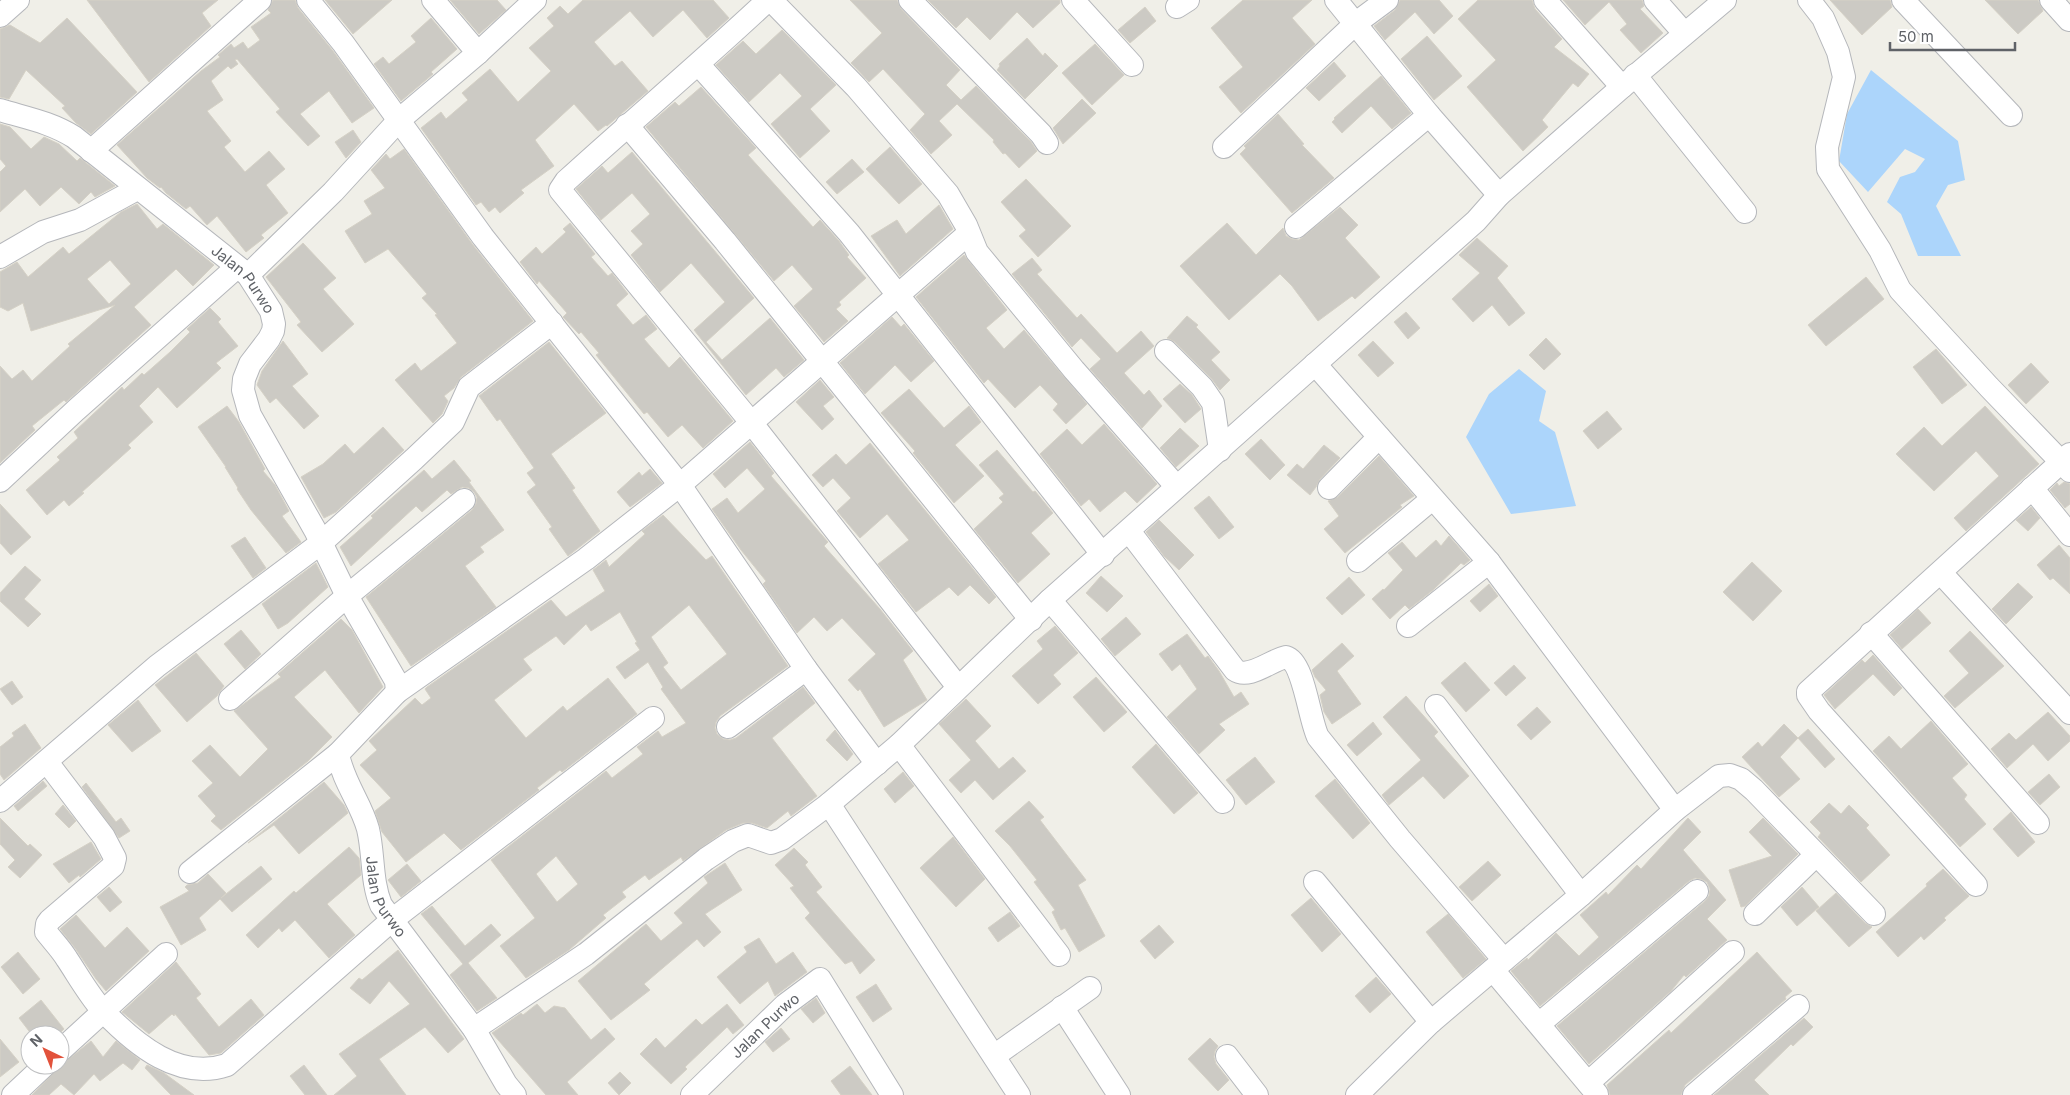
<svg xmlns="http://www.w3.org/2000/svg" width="2070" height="1095" font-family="Inter,sans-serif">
<rect width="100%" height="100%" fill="#f0efe8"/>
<path fill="#acd5fb" d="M1871,70L1958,141L1965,180L1948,185L1936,206L1961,256H1918L1901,214L1887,202L1900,177L1915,172L1925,159L1905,149L1868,192L1839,161L1847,114Z
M1519,369L1546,391L1539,421L1555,432L1576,506L1511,514L1466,437L1489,394Z"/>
<path fill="#cccac4" stroke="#d5d1c6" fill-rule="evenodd" d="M87,0H218L202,13L211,26L149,82Z
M273,0H295L298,8L333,51L374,108L352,123L329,91L300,114L320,136L308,146L276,112L280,109L237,59L235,60L238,64L231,69L228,66L211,81L223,100L207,111L231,141L224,147L245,172L269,151L285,169L266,185L288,213L261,235L264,238L246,252L217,216L207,225L190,206L186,209L166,193L161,187L160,188L147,178L117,145L201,71L220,57L218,55L231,44L234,48L243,42L248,49L260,40L251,27L271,13L268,10Z
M325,0H392L353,34Z
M450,0H497L506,10L479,34Z
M583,0H713L729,18L707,38L683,10L653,37L630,11L594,42L615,66L622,61L648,91L607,126L606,125L598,131L574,104L535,140L554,166L521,190L524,193L500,213L495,207L489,212L481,202L476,205L421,128L441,112L446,119L468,100L462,93L490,69L518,102L551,71L529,48L554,26L547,18L560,6L568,14Z
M850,0H897L901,9L960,70L946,85L961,100L976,86L1031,142L1037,151L1019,168L1005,153L1003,154L993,142L994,140L957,104L939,121L952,135L931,154L910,130L925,114L883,69L869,82L851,63L882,33Z
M928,0H1060V3L1033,28L1017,12L990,40L967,17L956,28Z
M1243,0H1312L1292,18L1315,44L1241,113L1219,87L1243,67L1211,28Z
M1400,0H1439L1453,16L1434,34L1415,12L1385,40L1374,26L1395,10Z
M1478,0H1532L1535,9L1562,39L1554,47L1589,74L1578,87L1573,83L1542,120L1548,127L1523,151L1467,87L1496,60L1458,19Z
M1563,0H1642L1644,6L1640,9L1663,33L1641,53L1620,30L1627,24L1609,2L1585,25Z
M1830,0H1890L1892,7L1862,35Z
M1985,0H2038L2043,11L2018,34Z
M1145,7L1156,21L1130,43L1118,30Z
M67,18L137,92L91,134L76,123L62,108L65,106L26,70L9,99L0,97V29L10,25L40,43Z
M431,18L457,49L431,72L433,74L401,101L374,64L383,57L389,64L416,42L411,36Z
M782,30L836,85L810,109L830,131L800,158L771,124L802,96L780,73L749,102L716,65L743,41L756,54Z
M1427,36L1462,76L1434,100L1401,59Z
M1027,38L1043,56L1045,53L1058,66L1025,99L997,70L1000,66L999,64Z
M1095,44L1124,75L1092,105L1062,73Z
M1334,62L1346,76L1319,101L1306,88Z
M1381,76L1411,113L1392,129L1371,106L1342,133L1332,122L1335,119L1334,118Z
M701,87L756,148L748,155L813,227L820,220L839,241L849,255L847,257L866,278L839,302L841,305L836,309L848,321L824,342L794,306L813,289L792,265L774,281L646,127L675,102L679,106Z
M1082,99L1096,113L1063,144L1053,128Z
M1278,114L1304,144L1302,145L1334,178L1292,213L1240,154L1246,148L1244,146Z
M0,124L10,127L31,149L44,137L59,144L77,161L80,158L115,186L95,197L91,192L79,204L61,187L40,206L25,189L0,212V172L6,166L0,159Z
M353,130L361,142L346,158L335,142Z
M890,147L922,184L899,204L866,169Z
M404,149L473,245L533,321L461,377L454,388L444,396L448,401L442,414L433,423L395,380L415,363L421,371L457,343L435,315L437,314L422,298L427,294L388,249L365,263L345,231L372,214L364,201L385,188L371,170L386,154L390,159Z
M632,152L754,298L706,342L722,360L770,318L804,360L784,377L776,368L746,395L694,330L725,302L691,263L660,292L631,255L643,244L631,231L650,214L632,193L601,220L576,189L602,166L608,173Z
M852,159L864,172L837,194L826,182Z
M1026,179L1071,226L1038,257L1019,236L1026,230L1001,202Z
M137,204L157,229L163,224L214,265L193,286L176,269L134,307L151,325L66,402L64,400L32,426L35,430L0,463V366L12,379L23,370L32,381L70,346L68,344L115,305L31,331L23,303L8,311L0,307V272L17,262L28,277L63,247L69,254L121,212ZM110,260L131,284L109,304L87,279Z
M939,205L953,229L900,276L871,236L897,220L906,234Z
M1340,207L1358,225L1345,238L1380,277L1355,299L1352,296L1318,321L1292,286L1280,274L1229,320L1180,266L1227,223L1256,255L1283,228L1286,236L1292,239L1299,240Z
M570,223L595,254L591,257L608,276L612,273L628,294L616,305L633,325L646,315L657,329L644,339L669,368L680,357L733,421L703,448L682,425L668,437L647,412L644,414L596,355L599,353L581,332L579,334L563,317L567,313L539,281L537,284L520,262L536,247L542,254L566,232L563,229Z
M1477,238L1508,266L1497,278L1525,313L1509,326L1492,305L1473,322L1452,299L1480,273L1459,255Z
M303,243L336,278L323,289L354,324L322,352L297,325L301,322L266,277Z
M964,255L1007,310L986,328L1004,349L1024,330L1087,404L1066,424L1053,410L1058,404L1040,385L1015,408L988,379L984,383L916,297Z
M1032,258L1042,270L1037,274L1077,318L1081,314L1117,353L1141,331L1154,346L1124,373L1144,395L1149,390L1162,406L1142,428L1090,369L1101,359L1081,338L1072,347L1012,274Z
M1866,277L1884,299L1826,346L1808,325Z
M210,308L221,319L218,322L238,346L216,363L221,368L177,408L158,387L139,406L153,422L128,445L131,448L82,492L84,493L69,506L64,500L47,515L26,490L60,460L57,457L78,438L74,432L122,387L124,390L142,373L144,375L170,352L190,332L187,329Z
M1406,312L1420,328L1408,339L1394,322Z
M1187,316L1198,325L1196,327L1220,352L1211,360L1230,380L1220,390L1211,378L1175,342L1167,338Z
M892,317L901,327L904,324L934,361L911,382L895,365L865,394L840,363Z
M1546,338L1561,354L1544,370L1529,355Z
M283,341L308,374L292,386L319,416L304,429L276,398L270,403L257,385L262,371Z
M1373,341L1394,363L1378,377L1358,355Z
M549,342L606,413L551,454L575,488L572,490L600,531L568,556L549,529L552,527L527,492L536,485L527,473L534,468L500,419L497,421L479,396Z
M1936,349L1967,385L1942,404L1913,367Z
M2031,363L2049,382L2026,404L2008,385Z
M820,380L834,397L823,406L834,419L822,430L796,402Z
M1180,384L1192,395L1201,409L1185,423L1163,399Z
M909,389L944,428L969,406L981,422L955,445L984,476L954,503L913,453L915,451L881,413Z
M227,406L239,422L265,469L263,471L275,485L289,511L282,516L301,542L286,553L251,510L237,489L238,488L225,467H226L198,427Z
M1985,406L2039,464L1966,531L1954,518L1999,476L1976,451L1934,491L1896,454L1924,427L1942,446Z
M1607,411L1622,429L1598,449L1583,431Z
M1104,424L1157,484L1137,503L1125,491L1100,512L1089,499L1081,506L1040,454L1067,429L1082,445Z
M383,427L404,450L336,512L324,518L301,477L323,464L345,444L354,454Z
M1180,428L1199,446L1176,467L1160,448Z
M1261,439L1285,465L1270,480L1245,454Z
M750,442L774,473L771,476L828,542L824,546L880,609L913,651L903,660L927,700L884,727L860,689L858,691L848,680L876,654L842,618L827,631L814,617L797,633L763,584L766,581L741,550L712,509L727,498L738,513L765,489L747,468L725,488L713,474Z
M870,443L996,597L989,604L970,585L958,596L949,587L916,612L878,564L909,540L887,514L860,538L837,511L851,498L833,478L823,487L812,475L836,454L846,465Z
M1324,445L1340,458L1320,479L1316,487L1310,495L1287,475L1297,464L1303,469Z
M997,450L1033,492L1035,491L1053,513L1031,533L1050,554L1018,583L974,529L1003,502L999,498L1004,494L979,465Z
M1379,456L1414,496L1400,505L1402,507L1345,553L1324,529L1339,516L1328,501L1338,497Z
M454,460L471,481L469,482L504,530L480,547L484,552L465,566L496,607L411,666L366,597L472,510L476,504L477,497L474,492L469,488L462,487L451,494L447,490L422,512L416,506L351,566L340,547L373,518L371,516L424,470L432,479Z
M650,469L662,483L630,507L617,492L639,472L642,476Z
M2064,482L2070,484V504L2065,508L2050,490L2057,483L2059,486Z
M1209,496L1234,527L1219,539L1194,508Z
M0,504L31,537L11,555L0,543Z
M2031,507L2040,518L2028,531L2016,520Z
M663,515L706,560L712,556L788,666L720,716L716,722L715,728L717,734L723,739L730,740L736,738L803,687L815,703L772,738L817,796L791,816L788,811L767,828L752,823H743L726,830L683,861L681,857L649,880L645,875L622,892L626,897L603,915L606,918L569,950L526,978L500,946L535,918L491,860L606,771L612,778L643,754L637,747L658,731L662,737L686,723L661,689L663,687L648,662L625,679L616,667L640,650L635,643L637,642L620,612L591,631L586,624L564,645L556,636L523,659L532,670L494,700L526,738L563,706L567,711L608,678L637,714L562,772L560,770L537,788L539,790L461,850L444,833L406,862L382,832L375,811L391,798L360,765L377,750L369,741L415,698L422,705L431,698L425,689L427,687L551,600L566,617L605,591L593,570L606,560L609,567L645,534L642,531ZM689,605L727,654L681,690L663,667L668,663L651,637ZM556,856L578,884L557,902L536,874Z
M1159,520L1194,555L1179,570L1164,556L1146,532Z
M1449,536L1470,560L1464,565L1461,563L1433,590L1409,609L1405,605L1390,619L1372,599L1383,589L1384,590L1403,570L1388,553L1402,542L1416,558L1436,540L1441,546Z
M245,537L266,568L253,578L231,546Z
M2059,545L2070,558V594L2053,578L2050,580L2037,565Z
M1752,562L1782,591L1753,621L1723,592Z
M316,563L328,587L288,623L278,629L262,604Z
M25,566L41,580L24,599L41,614L28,627L0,601V593Z
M1101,576L1123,596L1107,612L1086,593Z
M1349,577L1365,595L1342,615L1326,598Z
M2018,583L2033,597L2006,624L1992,609Z
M1489,584L1498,596L1480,612L1470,601Z
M1918,609L1931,623L1902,649L1890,635Z
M1126,617L1141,634L1115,656L1101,639Z
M341,619L352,630L383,687L359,713L325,670L294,697L332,737L308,761L221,830L211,821L216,816L198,796L213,783L192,761L210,745L240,777L268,749L234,711L281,677L278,674Z
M1055,626L1078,653L1053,675L1061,684L1038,704L1012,676L1043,649L1037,641Z
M241,630L261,654L245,669L224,644Z
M1970,631L2004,666L1955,708L1944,696L1969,673L1949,651Z
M1187,634L1205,658L1208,656L1219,671L1234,697L1241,692L1249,704L1219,724L1225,730L1199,754L1167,717L1197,689L1180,664L1172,671L1159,654Z
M1342,643L1354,656L1337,671L1361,704L1332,724L1324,712L1320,695L1326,690L1315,677L1312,670Z
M196,653L224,686L217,696L187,722L155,685Z
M1873,655L1902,688L1894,696L1873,674L1835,709L1824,695L1862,660L1865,663Z
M1465,662L1490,690L1466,712L1441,683Z
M1514,665L1526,678L1506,696L1494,683Z
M1096,677L1127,712L1104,732L1073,697Z
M12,681L23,697L12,705L0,689Z
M1406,696L1438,732L1434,736L1469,776L1444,799L1423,776L1389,805L1382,795L1421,760L1383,717Z
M966,699L991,726L975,741L999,769L1013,757L1026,771L993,800L975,780L961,793L949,780L971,760L939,724Z
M138,700L161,731L132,752L108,725Z
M1537,707L1551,722L1531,740L1517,725Z
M2048,712L2070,736V741L2048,761L2033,744L2007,768L1991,749L2009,733L2016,740Z
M1931,721L1968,764L1952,778L1967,795L1964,799L1986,824L1960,847L1873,751L1889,736L1901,749Z
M1373,722L1382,734L1357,756L1347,745Z
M25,724L41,748L4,780L0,774V747L14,736L12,733Z
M1784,724L1798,738L1780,757L1800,779L1779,797L1742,757L1758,742L1762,747Z
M1808,729L1835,759L1825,768L1798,738Z
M835,730L853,754L847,761L826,740Z
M1156,744L1198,793L1174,814L1132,767Z
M1255,757L1275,782L1246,805L1226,780Z
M903,772L914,786L895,803L884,789Z
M2049,774L2060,787L2040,805L2028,792Z
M1335,779L1370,823L1353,839L1315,796Z
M43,781L47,786L18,811L14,806Z
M324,782L344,805L348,813L299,854L274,825L248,843Z
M86,783L116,822L121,818L130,831L119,838L82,787Z
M1029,801L1044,817L1040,820L1086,880L1078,885L1105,936L1079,952L1065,928L1061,930L1052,912L1055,910L1034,882L1037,880L1010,846L995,831Z
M1829,803L1841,814L1849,805L1869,825L1866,828L1890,855L1861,882L1818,837L1821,833L1810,822Z
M63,805L76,821L69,828L55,814Z
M2011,812L2035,842L2018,857L1993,829Z
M0,818L28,846L30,844L42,855L20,878L8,867L15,860L0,844Z
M1688,818L1701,832L1683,850L1726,900L1707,919L1727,940L1686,977L1684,975L1671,991L1589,1064L1557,1026L1705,901L1709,896L1710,889L1707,882L1701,879L1695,878L1689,881L1540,1006L1511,971L1527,958L1528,960L1556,933L1579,956L1599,937L1580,915L1606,892L1608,895L1637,865L1641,869Z
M1763,818L1798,854L1745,906L1741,907L1729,870L1772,856L1749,832Z
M953,837L985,879L956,907L920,868Z
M91,842L101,859L80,877L79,875L69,883L53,864Z
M349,847L359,858L361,875L327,904L355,935L329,958L295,920L282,932L279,928L258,948L246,935L294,891L296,893Z
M794,848L808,862L805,865L822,887L816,892L875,960L860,974L852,961L845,964L805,918L810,913L790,888L794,886L775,865Z
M1488,861L1501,875L1472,901L1459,887Z
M725,863L742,890L705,914L721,932L704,947L697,939L644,984L650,990L611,1020L578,981L646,924L661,941L683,923L674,913L708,883L704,877Z
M407,864L421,881L401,897L388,880Z
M261,866L272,879L232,912L220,899L199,918L206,930L181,945L160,907L189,891L185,887L187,885L198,883L208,874L226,893L221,898Z
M1943,869L1969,896L1944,918L1946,920L1924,940L1921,936L1898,957L1876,932L1927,886L1926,884Z
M109,887L122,902L110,912L97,897Z
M1802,887L1819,907L1797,926L1781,907Z
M1836,893L1865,923L1872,927L1849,947L1816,911Z
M1311,898L1341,934L1322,952L1291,915Z
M432,906L465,946L491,924L501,935L468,963L497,998L477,1011L450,975L463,964L421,914Z
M1010,912L1020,926L998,942L988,928Z
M1448,914L1486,959L1463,978L1426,932Z
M76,915L105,948L127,927L149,951L106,991L96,979L75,948L60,929Z
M1159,925L1174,942L1155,959L1140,941Z
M759,938L776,964L793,952L807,972L775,996L768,981L740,1004L717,977L747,952L744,947Z
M398,950L464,1039L448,1053L425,1027L379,1059L406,1095H334L357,1076L339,1054L410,1004L389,981L370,1004L350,988L359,978L362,980Z
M18,952L40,979L23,994L1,967Z
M1757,952L1792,991L1785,997L1786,999L1685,1085L1681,1095H1610L1607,1085L1669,1030L1671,1033Z
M176,962L201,994L196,998L219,1027L251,999L264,1015L221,1053L209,1055L175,1014L174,1016L172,1014L149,1034L122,1012Z
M1376,977L1391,994L1370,1013L1355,996Z
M876,984L892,1009L873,1022L856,997Z
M816,998L825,1013L813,1023L801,1009Z
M41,1000L64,1029L58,1035H32L19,1018Z
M537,1004L545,1013L554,1006L565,1008L591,1040L605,1028L615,1039L567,1082L578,1095H546L492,1033L521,1013L523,1015Z
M727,1004L744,1025L733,1034L727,1027L685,1067L687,1069L671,1084L640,1054L656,1038L665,1048L696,1019L702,1025Z
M1804,1018L1813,1027L1793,1046L1791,1044L1754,1080L1769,1095H1714Z
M781,1028L790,1039L773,1052L765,1042Z
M1210,1038L1218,1046L1215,1051L1214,1057L1216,1064L1229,1080L1218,1091L1188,1059Z
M0,1039L19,1062L0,1077Z
M91,1041L103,1057L116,1041L140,1060L132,1070L123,1063L100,1081L94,1074L74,1095L61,1084L49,1095H32L64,1063Z
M147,1065L164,1073L194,1095H171L145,1068Z
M304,1065L327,1095H305L290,1076Z
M850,1066L872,1095H841L831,1081Z
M620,1072L631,1083L619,1095L608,1083Z"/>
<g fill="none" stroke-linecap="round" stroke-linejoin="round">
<defs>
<g id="minor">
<path d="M308,0L343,43L483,237L680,485L806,669L877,764"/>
<path d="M433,0L478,53"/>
<path d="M768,0C702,62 633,120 566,181L560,190L750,421L958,687"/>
<path d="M771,0L856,87L948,194L966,225L977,252L1074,370L1176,486"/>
<path d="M910,0L1041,134L1047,143"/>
<path d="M1073,0L1132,65"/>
<path d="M1336,0L1429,115L1499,195"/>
<path d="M1545,0L1622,87"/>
<path d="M1655,0L1684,33"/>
<path d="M1809,0L1823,18L1838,52L1844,77L1827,147L1828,169L1880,250L1900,290L1989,387L2070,471"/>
<path d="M1903,0L2011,115"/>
<path d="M2051,0L2069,20"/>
<path d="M1177,7L1188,0"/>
<path d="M0,16L18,0"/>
<path d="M699,65L849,233L1103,555"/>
<path d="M1635,75L1745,212"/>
<path id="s1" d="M0,110C26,118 50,122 74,137L248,275L271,311L274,324L273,331L269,339L250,364L244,379L243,390L250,415L315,530L347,596L396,681L397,692"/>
<path d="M627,125L725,241L1031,620"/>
<path d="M1224,147L1356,23L1387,0"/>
<path d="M91,151L260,0"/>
<path d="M1296,227L1429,115"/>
<path d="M0,257L43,232L80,220L137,189"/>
<path d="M248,275L333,192L399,120L478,53L535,0"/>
<path d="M1166,351L1202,387L1213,403L1220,450"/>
<path d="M1315,364L1489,562L1675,810"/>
<path d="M0,481L76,410L237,267"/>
<path d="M1329,488L1379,437"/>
<path d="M2032,488L2070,535"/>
<path d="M1129,531L1235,670C1249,680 1271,660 1286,657C1304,662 1309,719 1318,737L1400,839L1504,960"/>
<path d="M1358,561L1432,499"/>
<path d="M1941,573L2070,713"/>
<path d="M1050,600L1223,802"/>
<path d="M1408,626L1489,562"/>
<path d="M1871,633L2038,823"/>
<path d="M230,699L347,596L464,500"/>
<path d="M1436,706L1581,895"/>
<path d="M728,727L806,669"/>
<path d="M899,745L1059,955"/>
<path id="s2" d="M338,754C343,782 361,803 368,829C374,854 371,881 381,905L474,1029L506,1084L515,1095"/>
<path d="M47,762L104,837L115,858L113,866L50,920L47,924L46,932C53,941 61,949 67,959C79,977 90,997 104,1012C136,1045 179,1081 227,1065L392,920L653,718"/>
<path d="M0,801L157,666L321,543L414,459L453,422L469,387L552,323"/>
<path d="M829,804L1019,1095"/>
<path d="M190,872L338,754L397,692L586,559L680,485L968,234"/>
<path d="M1315,882L1431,1022"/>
<path d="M1976,885L1819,711L1808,695V692L2070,454"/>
<path d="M1755,914L1816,855"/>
<path d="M1493,970L1597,1094"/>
<path d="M1062,1007L1119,1095"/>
<path d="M1539,1024L1697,891"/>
<path d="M474,1029L586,954L706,859L733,841L748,835L771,843L782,839L829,804L899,745L1050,600L1476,221L1499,195L1622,87L1725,0"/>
<path d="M60,1051L166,954"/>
<path d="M994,1056L1090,988"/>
<path d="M1227,1056L1257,1095"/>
<path d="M1588,1083L1733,952"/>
<path d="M13,1095L45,1065"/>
<path id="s3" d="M692,1095L785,1005L820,979L892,1095"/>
<path d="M1357,1095L1431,1022L1581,895L1675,810L1719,776L1730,775L1741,779L1754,790L1874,914"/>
<path d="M1694,1095L1798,1006"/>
</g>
</defs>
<use href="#minor" stroke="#b5b7bb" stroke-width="24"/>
<use href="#minor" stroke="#fff" stroke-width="22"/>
</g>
<g text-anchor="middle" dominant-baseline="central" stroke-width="4" stroke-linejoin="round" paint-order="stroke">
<g font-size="15" fill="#5f6267" stroke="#fff">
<text stroke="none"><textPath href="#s1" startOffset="301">Jalan Purwo</textPath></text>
<text stroke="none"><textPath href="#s2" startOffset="152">Jalan Purwo</textPath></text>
<text stroke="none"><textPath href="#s3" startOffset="101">Jalan Purwo</textPath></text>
</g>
</g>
<g transform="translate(45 1050) rotate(317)"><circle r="24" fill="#ffffff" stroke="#bfc0c2"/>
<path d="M0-4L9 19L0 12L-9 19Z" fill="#e2523b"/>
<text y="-8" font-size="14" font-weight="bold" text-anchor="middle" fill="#5f6267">N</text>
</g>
<path d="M1890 42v8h125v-8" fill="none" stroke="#5f6267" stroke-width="2.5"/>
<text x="1898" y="42" font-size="15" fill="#5f6267" stroke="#ffffff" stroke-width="4" paint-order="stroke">50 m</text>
</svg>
